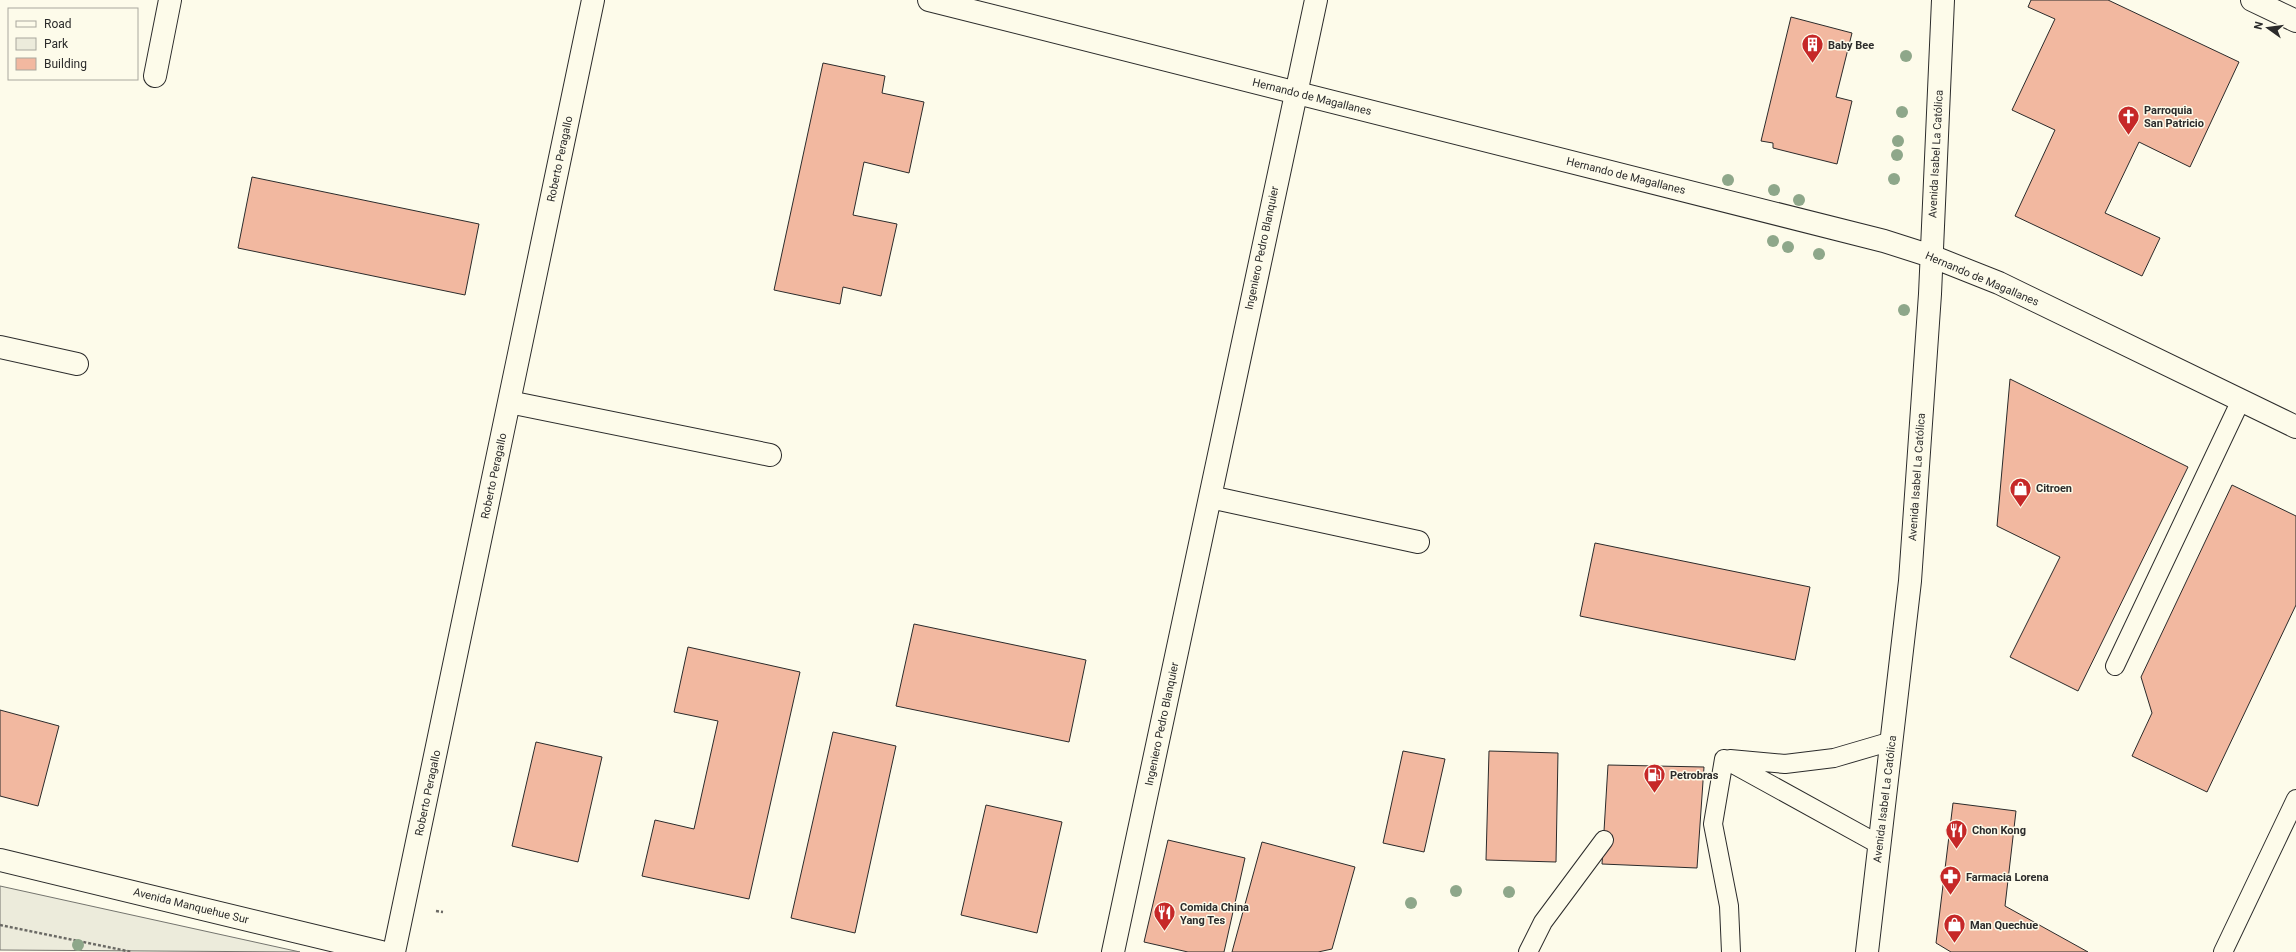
<svg xmlns="http://www.w3.org/2000/svg" width="2296" height="952" font-family="Roboto,sans-serif">
<rect width="100%" height="100%" fill="#fdfbea"/>
<path fill="#ecebdb" stroke="#74746e" d="M0,886L300,952L0,950Z"/>
<path fill="#f2b8a0" stroke="#2b2b2b" d="M2031,0H2108L2239,62L2190,167L2139,142L2105,213L2160,238L2142,276L2015,216L2055,130L2012,110L2055,19L2028,7Z
M1791,17L1852,33L1836,97L1852,101L1837,164L1773,148V143L1761,141Z
M823,63L885,76L882,93L924,102L909,173L864,162L853,215L897,224L881,296L843,287L840,304L774,290Z
M252,177L479,224L465,295L238,248Z
M2010,379L2188,467L2078,691L2010,657L2060,557L1997,526Z
M2232,485L2296,516V605L2207,792L2132,756L2152,713L2141,677Z
M1595,543L1810,587L1795,660L1580,616Z
M914,624L1086,660L1069,742L896,706Z
M688,647L800,672L749,899L642,876L655,820L694,829L718,721L674,712Z
M0,710L59,726L38,806L0,796Z
M833,732L896,746L855,933L791,918Z
M536,742L602,757L578,862L512,846Z
M1403,751L1445,759L1424,852L1383,843Z
M1489,751L1558,753L1556,862L1486,860Z
M1608,765L1704,767L1697,868L1602,864Z
M1953,803L2016,811L2005,906L2088,952H1951L1936,943Z
M986,805L1062,822L1037,933L961,915Z
M1168,840L1245,858L1224,952H1188L1144,942Z
M1262,842L1355,867L1332,949L1318,952H1232Z"/>
<g fill="none" stroke-linecap="round" stroke-linejoin="round">
<defs>
<path id="service" d="M2115,666L2241,400
M1724,759L1713,824L1729,906L1731,952
M1724,759L1880,845
M1730,759L1785,764L1834,758L1892,741
M1528,952L1543,922L1604,840
M2223,952L2296,799"/>
<path id="minor" d="M2252,0L2296,21
M155,76L170,0
M0,347L77,364
M509,402L770,455
M1210,497L1418,542
M394,952L593,0
M1113,952L1316,0"/>
<path id="secondary" d="M929,0L1884,241L1931,256L1999,283L2296,427
M1867,952L1910,581L1930,294L1943,0"/>
<path id="primary" d="M0,860L381,952"/>
</defs>
<use href="#service" stroke="#2b2b2b" stroke-width="20"/>
<use href="#minor" stroke="#2b2b2b" stroke-width="24"/>
<use href="#secondary" stroke="#2b2b2b" stroke-width="24"/>
<use href="#primary" stroke="#2b2b2b" stroke-width="24"/>
<path stroke="#6a6964" stroke-width="2.5" stroke-dasharray="3 2" stroke-linecap="butt" d="M436,911L443,912
M0,925L132,952"/>
<use href="#service" stroke="#fdfbea" stroke-width="18"/>
<use href="#minor" stroke="#fdfbea" stroke-width="22"/>
<use href="#secondary" stroke="#fdfbea" stroke-width="22"/>
<use href="#primary" stroke="#fdfbea" stroke-width="22"/>
</g>
<g fill="#8ea78a">
<circle cx="1906" cy="56" r="6"/>
<circle cx="1902" cy="112" r="6"/>
<circle cx="1898" cy="141" r="6"/>
<circle cx="1897" cy="155" r="6"/>
<circle cx="1894" cy="179" r="6"/>
<circle cx="1728" cy="180" r="6"/>
<circle cx="1774" cy="190" r="6"/>
<circle cx="1799" cy="200" r="6"/>
<circle cx="1773" cy="241" r="6"/>
<circle cx="1788" cy="247" r="6"/>
<circle cx="1819" cy="254" r="6"/>
<circle cx="1904" cy="310" r="6"/>
<circle cx="1456" cy="891" r="6"/>
<circle cx="1509" cy="892" r="6"/>
<circle cx="1411" cy="903" r="6"/>
<circle cx="78" cy="945" r="6"/>
</g>
<defs>
<symbol id="building-pin" viewBox="-11 -11 22 30"><path d="M0 17L-7.5 6A9.5 9.5 0 1 1 7.5 6Z" fill="#c62828" stroke="#fdfbea"/><path d="M-4-6H4V6H1V3H-1V6H-4ZM-2.5-4.3h1.7v1.8h-1.7ZM.8-4.3h1.7v1.8H.8ZM-2.5-1h1.7V.8h-1.7ZM.8-1h1.7V.8H.8Z" fill="#fff"/></symbol>
<symbol id="church-pin" viewBox="-11 -11 22 30"><path d="M0 17L-7.5 6A9.5 9.5 0 1 1 7.5 6Z" fill="#c62828" stroke="#fdfbea"/><path d="M-1.2-6h2.4v3.5h3.3v2.4h-3.3V6h-2.4V-.1h-3.3v-2.4h3.3Z" fill="#fff"/></symbol>
<symbol id="shop-pin" viewBox="-11 -11 22 30"><path d="M0 17L-7.5 6A9.5 9.5 0 1 1 7.5 6Z" fill="#c62828" stroke="#fdfbea"/><path d="M-5-2.5h2.3a2.7 3.5 0 0 1 5.4 0H5L5.5 6h-11ZM-1.5-2.5h3a1.5 2.3 0 0 0-3 0Z" fill="#fff"/></symbol>
<symbol id="fuel-pin" viewBox="-11 -11 22 30"><path d="M0 17L-7.5 6A9.5 9.5 0 1 1 7.5 6Z" fill="#c62828" stroke="#fdfbea"/><path d="M-5.5-6h7V0h2V4h1.3V-2.5L3-4.5l.8-.8L6-3V5H2.5V1h-1V6h-7ZM-4.2-4.7v3.2H.2V-4.7Z" fill="#fff"/></symbol>
<symbol id="restaurant-pin" viewBox="-11 -11 22 30"><path d="M0 17L-7.5 6A9.5 9.5 0 1 1 7.5 6Z" fill="#c62828" stroke="#fdfbea"/><path d="M-5-6h1v4h1v-4h1v4h1v-4h1v5L-1.5 .5V6h-2V.5L-5-1ZM5-6V6H3V1.5H1.5Q1.5-4 5-6Z" fill="#fff"/></symbol>
<symbol id="pharmacy-pin" viewBox="-11 -11 22 30"><path d="M0 17L-7.5 6A9.5 9.5 0 1 1 7.5 6Z" fill="#c62828" stroke="#fdfbea"/><path d="M-2-6h4v4h4v4h-4v4h-4v-4h-4v-4h4Z" fill="#fff"/></symbol>
</defs>
<g fill-rule="evenodd">
<use href="#building-pin" x="1800" y="32" width="25" height="34"/>
<use href="#church-pin" x="2116" y="104" width="25" height="34"/>
<use href="#shop-pin" x="2008" y="476" width="25" height="34"/>
<use href="#fuel-pin" x="1642" y="762" width="25" height="34"/>
<use href="#restaurant-pin" x="1944" y="818" width="25" height="34"/>
<use href="#pharmacy-pin" x="1938" y="864" width="25" height="34"/>
<use href="#restaurant-pin" x="1152" y="900" width="25" height="34"/>
<use href="#shop-pin" x="1942" y="912" width="25" height="34"/>
</g>
<g text-anchor="middle" dominant-baseline="central" stroke-width="3" stroke-linejoin="round" paint-order="stroke">
<g font-size="11" font-weight="bold" fill="#2b2b2b" stroke="#fdfbea" text-anchor="start">
<text x="1828" y="45">Baby Bee</text>
<text x="2144" y="110">Parroquia<tspan x="2144" dy="13">San Patricio</tspan></text>
<text x="2036" y="488">Citroen</text>
<text x="1670" y="775">Petrobras</text>
<text x="1972" y="830">Chon Kong</text>
<text x="1966" y="877">Farmacia Lorena</text>
<text x="1180" y="907">Comida China<tspan x="1180" dy="13">Yang Tes</tspan></text>
<text x="1970" y="925">Man Quechue</text>
</g>
<g font-size="11" fill="#2b2b2b" stroke="#fdfbea">
<text transform="translate(1312 97) rotate(14)">Hernando de Magallanes</text>
<text transform="translate(1936 154) rotate(-87)">Avenida Isabel La Católica</text>
<text transform="translate(560 159) rotate(-78)">Roberto Peragallo</text>
<text transform="translate(1626 176) rotate(14)">Hernando de Magallanes</text>
<text transform="translate(1262 248) rotate(-78)">Ingeniero Pedro Blanquier</text>
<text transform="translate(1982 279) rotate(23)">Hernando de Magallanes</text>
<text transform="translate(494 476) rotate(-78)">Roberto Peragallo</text>
<text transform="translate(1917 477) rotate(-86)">Avenida Isabel La Católica</text>
<text transform="translate(1162 724) rotate(-78)">Ingeniero Pedro Blanquier</text>
<text transform="translate(428 793) rotate(-78)">Roberto Peragallo</text>
<text transform="translate(1885 799) rotate(-83)">Avenida Isabel La Católica</text>
<text transform="translate(191 906) rotate(14)">Avenida Manquehue Sur</text>
</g>
</g>
<rect x="8" y="8" width="130" height="72" fill="#fdfbea" stroke="#a9a89e"/>
<rect x="16" y="21" width="20" height="6" fill="#fdfbea" stroke="#a9a89e"/>
<text x="44" y="28" font-size="12" fill="#2b2b2b">Road</text>
<rect x="16" y="38" width="20" height="12" fill="#ecebdb" stroke="#a9a89e"/>
<text x="44" y="48" font-size="12" fill="#2b2b2b">Park</text>
<rect x="16" y="58" width="20" height="12" fill="#f2b8a0" stroke="#a9a89e"/>
<text x="44" y="68" font-size="12" fill="#2b2b2b">Building</text>
<g transform="translate(2268 28) rotate(284)" stroke="#fdfbea" stroke-width="3" paint-order="stroke">
<path d="M0-3L7 15L0 10L-7 15Z" fill="#2b2b2b"/>
<text y="-6" font-size="11" font-weight="bold" text-anchor="middle" fill="#2b2b2b">N</text>
</g>
</svg>
